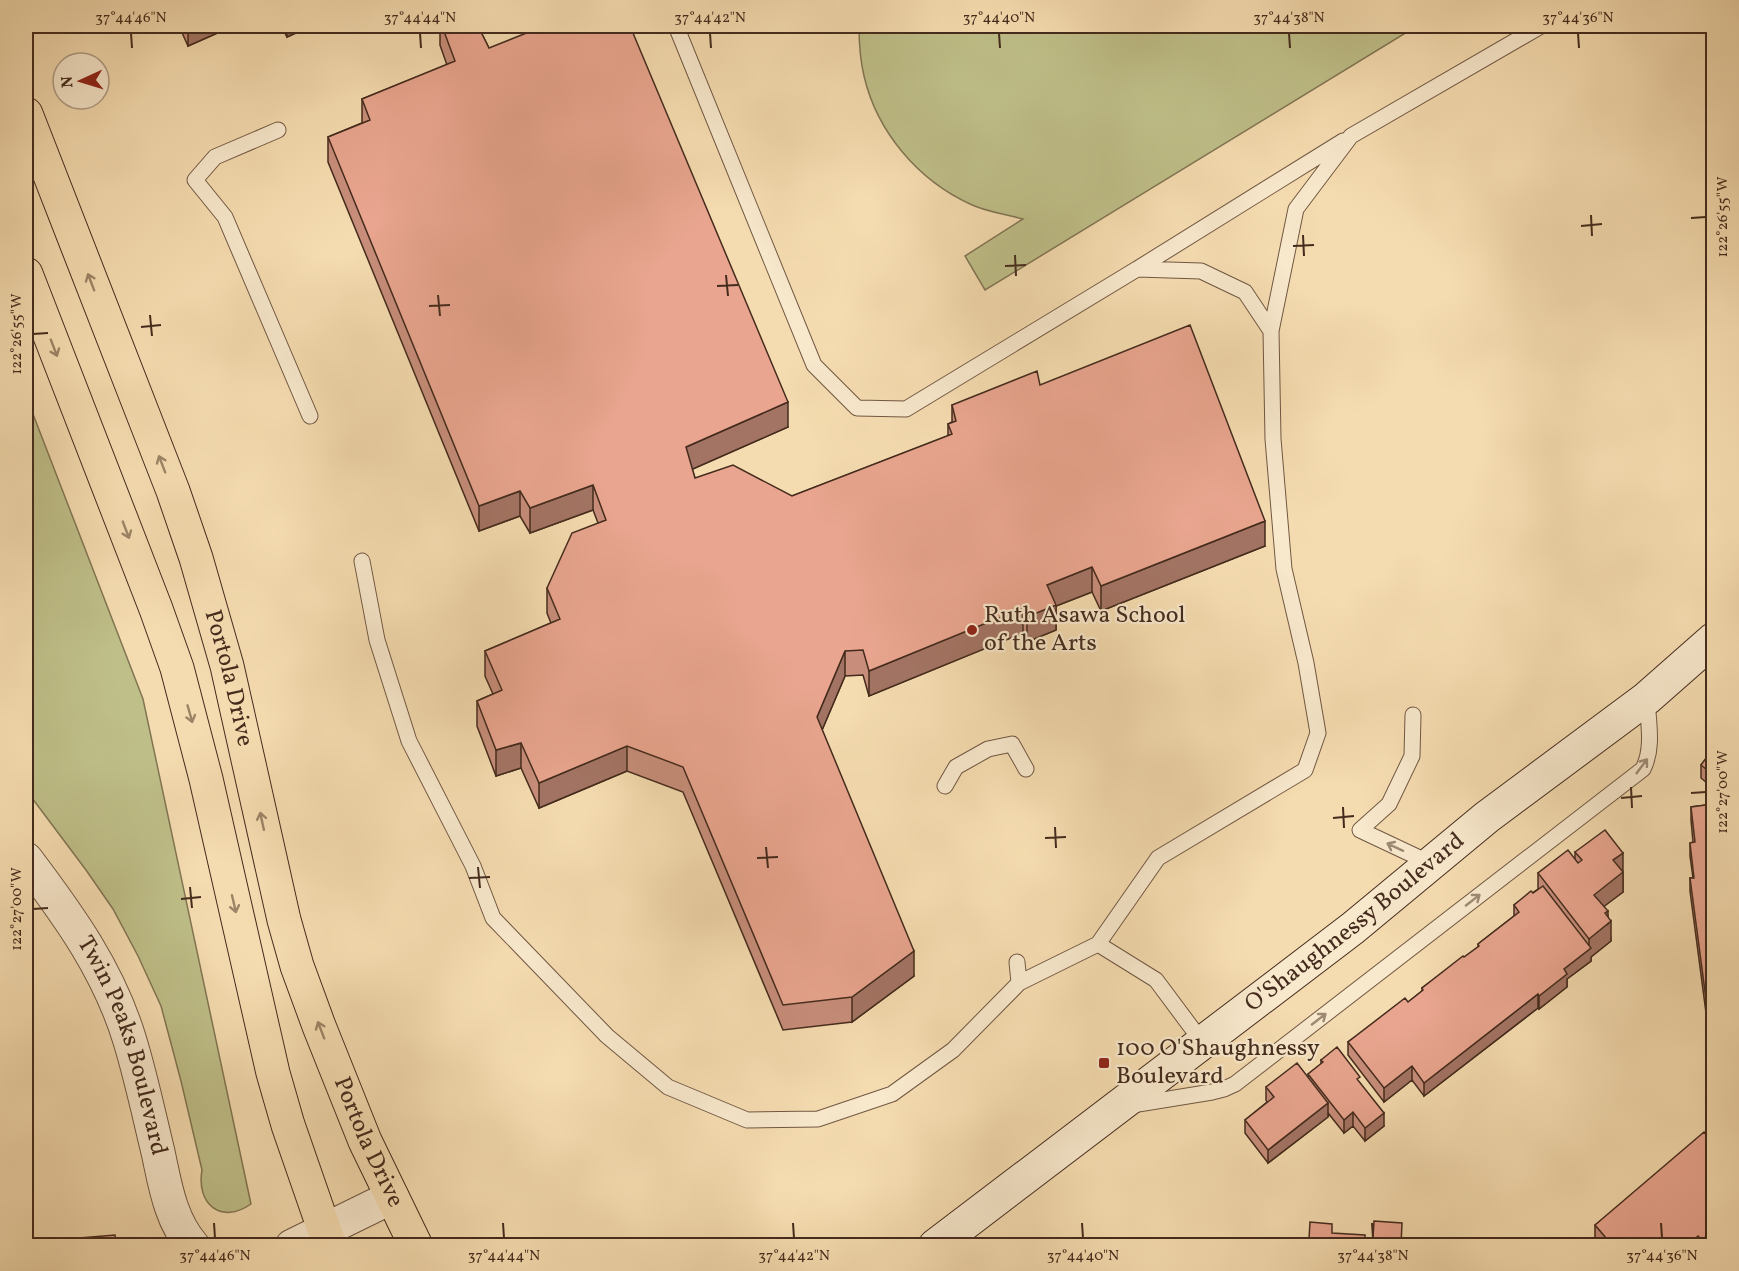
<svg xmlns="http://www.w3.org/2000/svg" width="1739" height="1271" font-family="Vollkorn,serif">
<rect width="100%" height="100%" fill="#f5dcb0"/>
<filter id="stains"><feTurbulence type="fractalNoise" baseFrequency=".00333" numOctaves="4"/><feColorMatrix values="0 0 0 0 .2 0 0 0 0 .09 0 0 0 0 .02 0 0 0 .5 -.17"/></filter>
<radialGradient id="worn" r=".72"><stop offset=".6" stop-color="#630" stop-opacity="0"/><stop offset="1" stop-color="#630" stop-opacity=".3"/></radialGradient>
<path fill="#bfbf89" stroke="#827553" stroke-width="1.5" d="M859,26H1417L985,290L965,256L1023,219C1006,214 986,212 970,204C918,180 877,132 864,76C860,59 859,42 859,26Z
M26,396L143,699L251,1204C221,1225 196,1204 202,1170L181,1081L161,1006L138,956L113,909L86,870L26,790Z"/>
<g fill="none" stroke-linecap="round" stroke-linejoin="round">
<defs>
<path id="service" d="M676,26L814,365L857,408L906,409L1137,269L1201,271L1245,292L1271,331L1273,439L1284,569L1306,663L1318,733L1305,770L1158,858L1098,944
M278,130L215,157L195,180L225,217L310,416
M1137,269L1343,141
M1271,331L1296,209L1351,136L1541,26
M362,561L377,640L409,741L473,866L493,918L607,1036L668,1087L747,1120L818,1119L892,1094L953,1050L1019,983L1098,944L1156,980L1203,1043
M1413,715L1412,756L1389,804L1360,830L1430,863
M945,786L956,767L988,749L1012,744L1026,769
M1017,962L1019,983
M1132,1105L1212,1092L1224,1089L1235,1084L1643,769C1654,748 1648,722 1647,698"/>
<g id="tertiary">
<path id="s1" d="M26,859C69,916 109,971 130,1041C141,1077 149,1115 158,1152C165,1184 170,1220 193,1246"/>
<path d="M292,1246L392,1197"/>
</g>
<g id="secondary">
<path id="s2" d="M935,1246L1353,928L1487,817L1647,698L1714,639"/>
</g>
<g id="primary">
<path id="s3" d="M26,114L173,491L196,558L227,666L284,920L297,966L319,1026L365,1141L416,1246"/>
<path d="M26,274L156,609L177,668L206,779L273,1073L288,1125L330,1246"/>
</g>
</defs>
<use href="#service" stroke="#705742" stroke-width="17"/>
<use href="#tertiary" stroke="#705742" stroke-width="35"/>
<use href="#secondary" stroke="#442b1d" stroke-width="35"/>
<use href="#primary" stroke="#442b1d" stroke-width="35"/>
<use href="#service" stroke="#f8e8cc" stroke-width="15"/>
<use href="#tertiary" stroke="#f8e8cc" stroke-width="33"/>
<use href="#secondary" stroke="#f8e8cc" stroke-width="33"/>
<use href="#primary" stroke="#f5dcb0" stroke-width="33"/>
</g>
<path fill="#c88e7b" stroke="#442b1d" stroke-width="1.5" d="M179,26H222V31L188,46Z
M281,26H311L287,37Z
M440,26H478L489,48L788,427L692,469L695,478L792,496L948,436V424L952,422V405L1040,385L1265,546L1101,611L1092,592L1056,606V630L1027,642L1023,633L869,696L863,675L845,676L822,730L914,976L852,1022L783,1030L683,792L627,771L539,808L521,768L496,776L477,726V701L493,694L485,676V651L551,623L547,613V588L598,523L593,510L530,533L520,516L479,531L328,162V137L362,123V99L447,65L440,45Z
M1713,749V788L1701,778V765Z
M1713,804V1066L1690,891V878H1693L1690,856V843L1693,842L1691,820V807Z
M1575,852L1623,873V892L1604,906L1608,916L1611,941L1591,957V961L1567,979V987L1539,1009L1538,1008L1424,1096L1412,1080L1384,1102L1348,1055V1042L1408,1002L1422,991V988L1478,947V944L1514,916V905L1538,889V873L1575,860Z
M1321,1060L1360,1083L1384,1126L1365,1141L1353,1126L1344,1133L1328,1113V1117L1268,1163L1245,1133V1120L1267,1102L1266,1100V1087L1308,1077V1074L1321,1064Z
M1709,1138L1710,1245H1601L1595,1238V1225Z"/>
<path fill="#a37464" stroke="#442b1d" stroke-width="1.5" d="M205,26H222V31L188,46V33Z
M287,26H311L287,37Z
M788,402V427L686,472V447Z
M593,485V510L530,533V508Z
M520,491V516L479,531V506Z
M1265,521V546L1101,611V586Z
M1092,567V592L1056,606V630L1027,642V617L1047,585Z
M1023,608V633L869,696V671Z
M845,651V676L817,742V717Z
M521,743V768L496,776V750Z
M627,746V771L539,808V783Z
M1623,853V892L1594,914V895L1613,860Z
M1608,911V924L1611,921V941L1591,957V961L1567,979V987L1539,1009V996L1564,969L1589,949V939L1605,913Z
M914,951V976L852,1022V997Z
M1538,994V1008L1424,1096V1083Z
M1412,1066V1080L1384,1102V1088Z
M1328,1103V1117L1268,1163V1150Z
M1353,1112V1126L1344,1133V1120Z
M1384,1113V1126L1365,1141V1128Z
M1713,1230V1243L1710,1245H1702V1240Z
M1698,1236V1245H1689Z"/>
<path fill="#e9a58f" stroke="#442b1d" stroke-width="1.5" d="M185,26H205L188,33Z
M442,26H478L489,48L544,26H630L788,402L686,447L695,478L733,465L792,496L952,434L948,424L956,421L952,405L1037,371L1040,385L1190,325L1265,521L1101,586L1092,567L1047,585L1056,605L1027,617L1023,608L869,671L863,650L845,651L817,717L914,951L852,997L783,1005L683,767L627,746L539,783L521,743L496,750L477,701L502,690L485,651L560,619L547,588L572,533L606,520L593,485L530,508L520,491L479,506L328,137L370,120L362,99L455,61Z
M1713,749V775L1701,765Z
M1713,804V1052L1690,878H1694L1690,843L1695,842L1691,807Z
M1605,830L1623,853L1613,860L1623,872L1594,895L1608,911L1605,913L1611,921L1589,939L1538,873L1568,850L1578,863L1582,860L1575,852Z
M1543,886L1591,948L1564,969L1567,974L1539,996L1538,994L1424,1083L1412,1066L1384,1088L1348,1042L1405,998L1408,1002L1423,990L1422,988L1463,956L1464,957L1479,946L1478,944L1519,912L1514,905L1531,891L1533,893Z
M1337,1047L1360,1077L1357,1079L1384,1113L1365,1128L1353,1112L1344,1120L1308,1074L1323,1062L1321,1060Z
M1297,1063L1328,1103L1268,1150L1245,1120L1274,1097L1266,1087Z
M1704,1132L1709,1138L1713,1134V1230L1702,1240L1698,1236L1689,1245H1690H1612L1595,1225Z
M1374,1221L1402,1223L1401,1245H1257L1258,1241L1275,1242L1276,1239L1293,1240V1238L1309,1239L1310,1222L1332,1224V1233L1365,1235V1238H1373Z
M115,1235L116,1245H55V1240Z
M1441,1240L1452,1241L1454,1245H1435L1436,1244Z"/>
<defs><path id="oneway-shaft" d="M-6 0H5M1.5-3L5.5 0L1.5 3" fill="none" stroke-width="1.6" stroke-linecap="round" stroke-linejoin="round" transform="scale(1.5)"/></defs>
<g stroke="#9c8466">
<use href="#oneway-shaft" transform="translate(91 282) rotate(-111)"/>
<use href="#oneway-shaft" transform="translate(54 348) rotate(69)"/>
<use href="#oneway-shaft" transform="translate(162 464) rotate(-111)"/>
<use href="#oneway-shaft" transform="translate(126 530) rotate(69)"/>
<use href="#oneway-shaft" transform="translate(190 714) rotate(74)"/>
<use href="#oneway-shaft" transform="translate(262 821) rotate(-102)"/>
<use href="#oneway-shaft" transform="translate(234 904) rotate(77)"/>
<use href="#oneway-shaft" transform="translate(321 1030) rotate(-111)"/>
</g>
<g stroke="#9e8a74">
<use href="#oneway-shaft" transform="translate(1642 766) rotate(-53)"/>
<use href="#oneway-shaft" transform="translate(1395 847) rotate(-155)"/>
<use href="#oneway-shaft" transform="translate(1473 900) rotate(-38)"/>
<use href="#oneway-shaft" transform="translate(1319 1019) rotate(-38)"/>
</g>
<path fill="none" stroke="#442b1d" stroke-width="2" d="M131,33L132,48M420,33L421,48M710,33L711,48M999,33L1000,48M1289,33L1290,48M1578,33L1579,48M1591,215L1592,236M1691,218L1706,217M1581,226L1602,224M1303,235L1304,256M1293,246L1314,245M1015,255L1016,276M1005,266L1026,265M726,275L728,296M717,286L738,285M438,295L440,316M429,306L450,305M150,315L152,336M141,327L161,325M33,334L48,333M1631,787L1632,808M1691,793L1706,792M1621,798L1642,796M1343,807L1344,828M1333,818L1354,816M1055,827L1056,848M1045,838L1066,837M766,847L768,868M757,858L778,857M478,867L480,888M469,878L490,877M190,887L192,908M181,899L201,897M33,909L48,908M214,1223L215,1238M503,1223L504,1238M793,1223L794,1238M1082,1223L1083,1238M1372,1223L1373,1238M1661,1223L1662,1238"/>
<g fill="#8f2418" stroke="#f8e8cc" stroke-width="2">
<circle cx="972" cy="630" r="6"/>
<rect x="1098" y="1057" width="12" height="12" rx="3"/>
</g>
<g text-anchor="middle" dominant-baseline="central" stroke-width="4.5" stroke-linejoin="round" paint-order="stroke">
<g font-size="24" fill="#442b1d" stroke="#f8e8cc" text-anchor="start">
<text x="984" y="616">Ruth Asawa School<tspan x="984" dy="28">of the Arts</tspan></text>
<text x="1116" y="1049">100 O'Shaughnessy<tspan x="1116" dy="28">Boulevard</tspan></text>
</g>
<g font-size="24" fill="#442b1d" stroke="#f8e8cc">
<text stroke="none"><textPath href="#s3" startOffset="600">Portola Drive</textPath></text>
<text stroke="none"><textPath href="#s2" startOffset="530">O'Shaughnessy Boulevard</textPath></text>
<text stroke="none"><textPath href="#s1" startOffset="213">Twin Peaks Boulevard</textPath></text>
<text stroke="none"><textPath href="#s3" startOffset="1086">Portola Drive</textPath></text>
</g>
</g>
<rect width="1739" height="1271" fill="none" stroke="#f5dcb0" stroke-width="66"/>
<g transform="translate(81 81) rotate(266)"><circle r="28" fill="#f8e8cc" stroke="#b09c86" stroke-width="1.5"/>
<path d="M0-4.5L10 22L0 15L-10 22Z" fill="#8f2418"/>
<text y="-9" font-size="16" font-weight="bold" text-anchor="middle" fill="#442b1d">N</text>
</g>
<rect x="33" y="33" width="1673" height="1205" fill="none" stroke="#442b1d" stroke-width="2"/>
<g font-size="15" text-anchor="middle" fill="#442b1d">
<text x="131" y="22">37°44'46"N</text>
<text x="420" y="22">37°44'44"N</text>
<text x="710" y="22">37°44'42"N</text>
<text x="999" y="22">37°44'40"N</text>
<text x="1289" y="22">37°44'38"N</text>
<text x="1578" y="22">37°44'36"N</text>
<text transform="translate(1722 217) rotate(-90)" y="5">122°26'55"W</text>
<text transform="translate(16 334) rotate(-90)" y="5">122°26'55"W</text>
<text transform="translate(1722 792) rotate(-90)" y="5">122°27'00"W</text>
<text transform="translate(16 909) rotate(-90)" y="5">122°27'00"W</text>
<text x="215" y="1260">37°44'46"N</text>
<text x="504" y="1260">37°44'44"N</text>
<text x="794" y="1260">37°44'42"N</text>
<text x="1083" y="1260">37°44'40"N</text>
<text x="1373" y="1260">37°44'38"N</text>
<text x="1662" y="1260">37°44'36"N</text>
</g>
<rect width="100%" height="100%" filter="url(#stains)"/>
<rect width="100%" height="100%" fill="url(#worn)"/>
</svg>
